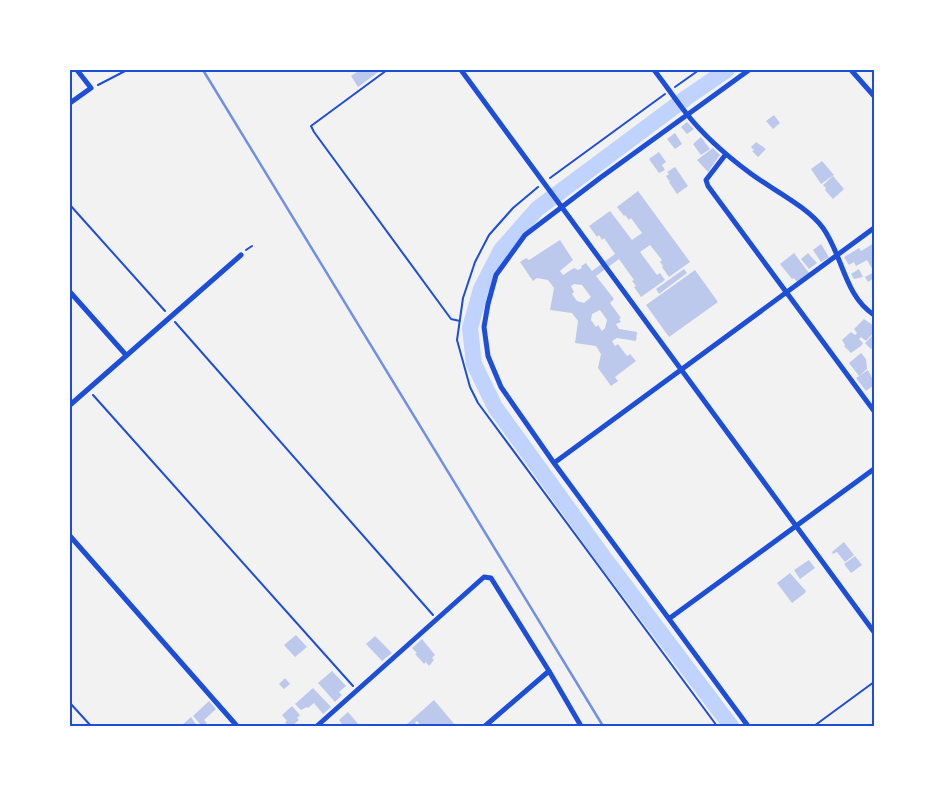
<svg xmlns="http://www.w3.org/2000/svg" width="944" height="796" font-family="'Sofia Sans Condensed',sans-serif">
<rect width="100%" height="100%" fill="#f2f2f2"/>
<g fill="none" stroke-linecap="round" stroke-linejoin="round">
<path stroke="#bfd3fe" stroke-width="16" d="M727,70L686,98L537,209L501,250L481,289L470,328L474,364L495,407L602,555L731,726"/>
</g>
<path fill="#bdc9ec" fill-rule="evenodd" d="M360,70H381L358,87L351,76Z
M774,115L780,123L773,129L766,121Z
M687,122L694,129L687,134L681,127Z
M675,133L682,144L675,149L667,139Z
M701,137L710,149L701,155L693,144Z
M756,142L766,149L758,157L752,151L754,150L751,147Z
M713,148L720,155L708,172L697,160Z
M659,152L666,162L662,165L665,170L659,173L649,159Z
M822,161L834,175L821,184L811,169Z
M675,167L688,186L677,194L669,182L671,180L669,181L666,176L669,174L667,172Z
M833,176L844,189L833,199L825,190L826,188L823,185Z
M638,191L690,262L669,277L662,267L663,266L660,262L662,260L650,245L640,252L657,275L660,273L665,280L641,297L634,287L636,286L632,281L634,280L619,259L596,276L614,299L610,303L621,318L619,319L621,322L616,324L619,329L637,332L636,341L617,338L612,341L615,346L618,344L627,356L630,354L636,361L615,377L618,381L611,386L598,368L601,354L596,346L575,343L578,321L572,313L550,310L554,288L548,280L537,278L533,281L520,262L526,258L529,260L560,240L573,260L560,271L563,275L574,268L578,270L582,268L581,266L586,263L592,271L615,254L604,238L602,240L599,235L597,237L589,226L610,211L632,240L642,233L631,218L629,220L625,215L624,216L617,207ZM574,284L582,285L591,297L584,303L577,301L572,294L574,292L571,286ZM600,310L607,320L605,328L602,331L598,325L596,327L591,320L592,314Z
M874,243V278L868,282L865,277L874,272L867,260L856,266L854,262L849,265L844,257L859,248L861,251Z
M821,244L829,257L821,262L813,250Z
M794,253L809,273L797,282L794,278L792,279L780,264Z
M808,253L817,263L809,269L801,259Z
M684,269L687,273L659,294L656,289Z
M859,269L863,277L854,279L851,274Z
M695,270L718,302L669,337L646,305Z
M864,319L874,326V332L866,341L861,337L859,339L863,343L861,346L851,353L844,346L845,345L842,340L851,332L855,335L857,333L854,329Z
M874,334V349L873,348L871,349L865,343Z
M861,353L866,359L867,369L859,376L849,363Z
M868,370L874,382V385L866,391L856,378Z
M844,542L854,555L845,562L837,552L833,554L832,552Z
M855,556L862,565L851,573L844,564Z
M809,560L815,568L800,579L794,570Z
M790,573L806,591L805,593L792,603L777,583Z
M296,635L307,647L295,657L284,645Z
M375,636L392,653L382,661L366,644Z
M422,639L435,655L432,658L434,660L429,666L426,662L424,664L415,654L417,653L412,648Z
M332,671L346,686L339,692L342,695L335,702L318,683Z
M285,678L290,684L284,689L279,684Z
M313,688L331,707L323,714L314,703L308,708L307,707L301,710L295,704Z
M434,700L456,726H444L442,724L440,726H421L417,721L415,723L418,726H409L407,724Z
M209,701L216,709L204,720L207,723L202,726L193,716Z
M292,706L300,715L297,718L299,720L292,726H288L285,722L287,721L282,715Z
M348,712L360,726H339L342,724L339,720Z
M191,717L197,726H181Z"/>
<g fill="none" stroke-linecap="round" stroke-linejoin="round">
<path stroke="#1d4ed8" stroke-width="2" d="M387,70L311,126L314,132L451,319L460,321
M98,85L127,70
M675,87L699,70
M550,178L665,94
M538,187L513,208L489,235L475,262L463,298L457,340L470,387L478,403L717,726
M70,205L165,311
M246,250L252,246
M175,322L433,615
M93,395L353,686
M70,703L91,726
M814,726L874,682"/>
<path stroke="#1d4ed8" stroke-width="5" d="M461,70L874,632
M654,70C665,84 675,99 686,113C704,136 727,156 750,173C771,189 807,206 823,228C843,256 844,295 874,315
M851,70L874,96
M70,103L91,88L77,70
M726,154L706,180L708,186L874,411
M70,292L126,355
M70,405L241,255
M554,463L874,228
M70,536L237,726
M670,618L874,469
M549,671L581,726
M317,726L484,577L491,578L549,671L485,726
M748,726L554,463L501,387L488,356L484,327L488,304L496,275L525,235L600,178L749,70"/>
<path stroke="#7290e2" stroke-width="2.5" d="M203,70L603,726"/>
</g>
<rect width="944" height="796" fill="none" stroke="#ffffff" stroke-width="142"/>
<rect x="71" y="71" width="802" height="654" fill="none" stroke="#1d4ed8" stroke-width="2"/>
</svg>
